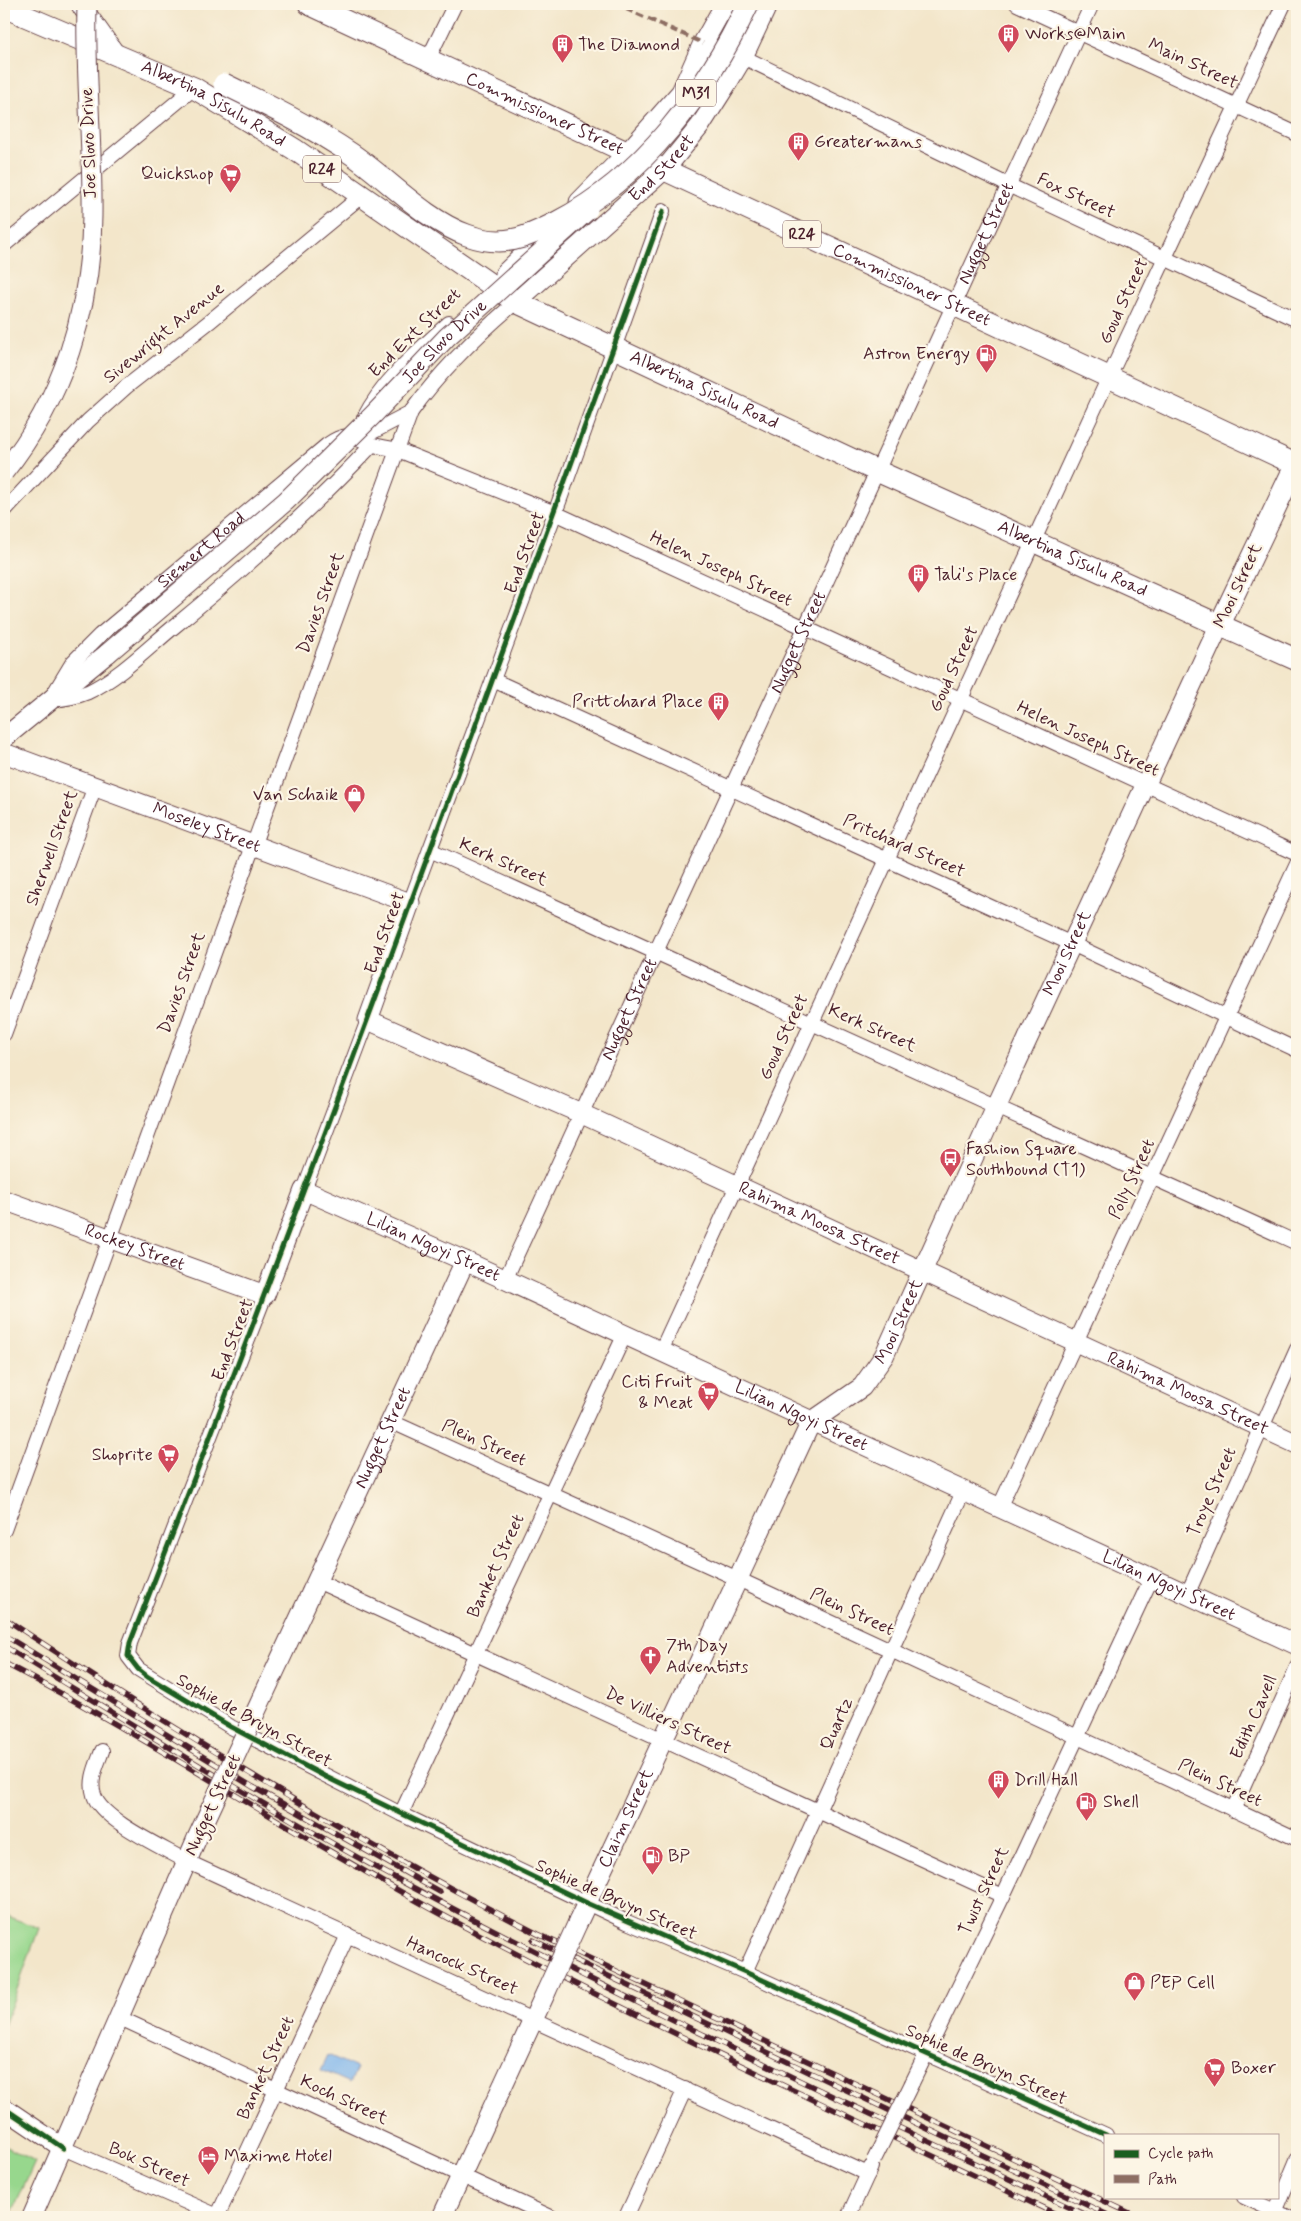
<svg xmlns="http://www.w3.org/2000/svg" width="1301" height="2221" font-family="Mynerve,sans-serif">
<rect width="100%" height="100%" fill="#fcf5e5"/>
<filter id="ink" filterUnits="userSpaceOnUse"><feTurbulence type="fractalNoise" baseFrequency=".02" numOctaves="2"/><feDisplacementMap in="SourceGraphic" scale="10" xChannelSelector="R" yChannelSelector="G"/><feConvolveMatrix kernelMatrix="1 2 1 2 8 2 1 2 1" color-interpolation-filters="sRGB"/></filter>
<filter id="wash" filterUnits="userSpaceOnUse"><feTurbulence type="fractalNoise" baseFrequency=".0096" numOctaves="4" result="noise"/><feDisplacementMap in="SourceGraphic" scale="20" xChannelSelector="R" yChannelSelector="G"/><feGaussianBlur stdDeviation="1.12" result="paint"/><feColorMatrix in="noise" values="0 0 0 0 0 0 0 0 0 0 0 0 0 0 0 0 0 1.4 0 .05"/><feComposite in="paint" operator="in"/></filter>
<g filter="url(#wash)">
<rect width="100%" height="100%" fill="#f3e6ca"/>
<path fill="#97d78d" stroke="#707b5c" d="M4,1915L39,1928L4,2026Z
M4,2146L35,2162L10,2217H4Z"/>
<path fill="#7cb4ec" stroke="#636a8c" d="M328,2055L357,2068L350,2083L321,2070Z"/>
</g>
<g filter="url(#ink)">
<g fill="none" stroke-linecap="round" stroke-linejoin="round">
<defs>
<g id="street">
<path d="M1017,4L1297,134"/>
<path d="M703,43L743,57L1008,185L1297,320"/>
<path d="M428,59L455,4"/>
<path d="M4,245L194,88"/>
<path d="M364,418C383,380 417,352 449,323"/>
<path d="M359,439L411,412"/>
<path d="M4,511L88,421L126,387L209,322L360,197"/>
<path d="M493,680L1072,944L1297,1050"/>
<path id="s1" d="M53,695L73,662L100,635L327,445C347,431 350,437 371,444C379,447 389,448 398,450L555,513L1297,854"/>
<path d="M51,700C64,699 76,697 88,692C118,678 145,651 170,630C241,572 309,512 372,445"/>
<path d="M430,850L1297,1243"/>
<path d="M410,903L555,513L663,211"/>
<path d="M4,1034L95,786"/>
<path d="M304,1190L368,1020"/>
<path id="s2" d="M505,1280L1092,4"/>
<path d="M265,1295L130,1643L128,1656L138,1669L231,1727L401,1814L627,1922L745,1972L1106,2135"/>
<path d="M661,1351L1109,377L1284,4"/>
<path d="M390,1421L738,1579L1297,1839"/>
<path d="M999,1508L1297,864"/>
<path d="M4,1530L411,412C441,370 477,335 516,302"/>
<path d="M317,1581L1003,1896"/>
<path d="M1187,1595L1297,1349"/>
<path d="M102,1751C97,1765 89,1780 94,1795C101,1820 164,1848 186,1861L868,2174"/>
<path d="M1233,1810L1297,1667"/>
<path d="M401,1814L625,1334"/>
<path d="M745,1972L963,1492"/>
<path d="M120,2018L551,2217"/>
<path d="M912,2083L1003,1896L1151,1579"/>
<path d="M63,2148L220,2217"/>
<path d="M1244,2197L1288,2217"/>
<path d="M217,2217L348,1935"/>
<path d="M626,2217L685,2089"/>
<path d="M848,2217L871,2167"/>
<path d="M1273,2217L1297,2160"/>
</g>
<g id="secondary">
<path d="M82,7L116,55"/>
<path d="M579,202L628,152L681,92L703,43L725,4"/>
<path d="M505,273L554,226"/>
<path id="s3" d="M516,302L665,169L700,126L728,82L743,57L768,4"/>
<path d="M4,738L108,653"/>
<path id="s4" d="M4,753L410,903L368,1020L582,1114L1297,1444"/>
<path id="s5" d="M4,1200L265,1295L304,1190L465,1261L1297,1645"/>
<path id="s6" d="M312,1591L465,1261"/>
<path id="s7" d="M578,1922L811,1422L862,1387L884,1356L997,1105L1220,624"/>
<path d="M4,2108L63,2148"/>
<path d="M32,2217L197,1838"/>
<path d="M442,2217L546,1992"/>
</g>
<g id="primary">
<path id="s8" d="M309,4L1297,465"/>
<path id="s9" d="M4,7L194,88L227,108L294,149L516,302L877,471L1297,660"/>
<path d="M1220,624L1297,462"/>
</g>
</defs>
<use href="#street" stroke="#633d43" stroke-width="16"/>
<use href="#secondary" stroke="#633d43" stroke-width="21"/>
<use href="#primary" stroke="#633d43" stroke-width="23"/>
<use href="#street" stroke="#fff" stroke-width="14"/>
<use href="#secondary" stroke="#fff" stroke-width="19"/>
<use href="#primary" stroke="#fff" stroke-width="21"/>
<defs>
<path id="rail" d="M4,1618C177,1732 353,1840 538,1934L1138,2217
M4,1635L253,1787L440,1892
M4,1646C127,1721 249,1798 375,1867C608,1994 850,2104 1090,2217
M4,1663C157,1742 300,1839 452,1920C652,2027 858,2120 1062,2217
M533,1940L1112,2217"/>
</defs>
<use href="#rail" stroke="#4a1f2b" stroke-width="5.5"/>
<use href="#rail" stroke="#fcf5e5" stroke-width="4" stroke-dasharray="11" stroke-linecap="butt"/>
<defs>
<path id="street-bridge" d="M874,2160L912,2083"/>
<g id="secondary-bridge">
<path d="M4,472C63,399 91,309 92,216C93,145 85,75 87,4"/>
<path id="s10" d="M108,653L286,501L374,414L447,337L588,210"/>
<path d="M197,1838L312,1591"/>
<path d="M546,1992L578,1922"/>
</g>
<path id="primary-bridge" d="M224,84C269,106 312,127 353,155C390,181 425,220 467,235C503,248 526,238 557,222C644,177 707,91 748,4"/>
</defs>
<use href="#street-bridge" stroke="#633d43" stroke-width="16" stroke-linecap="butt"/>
<use href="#secondary-bridge" stroke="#633d43" stroke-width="21" stroke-linecap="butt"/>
<use href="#primary-bridge" stroke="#633d43" stroke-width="23" stroke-linecap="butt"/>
<use href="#street-bridge" stroke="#fff" stroke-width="14"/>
<use href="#secondary-bridge" stroke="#fff" stroke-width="19"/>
<use href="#primary-bridge" stroke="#fff" stroke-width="21"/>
<path stroke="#8d6e63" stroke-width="4" stroke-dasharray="8 4" stroke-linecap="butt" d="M615,4L703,43"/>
<defs>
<path id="cycleway" d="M663,211C489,690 316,1169 130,1643L128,1656L138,1669L148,1677L231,1727L326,1777L587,1903L745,1972L1106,2135
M4,2108L63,2148"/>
</defs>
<use href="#cycleway" stroke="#fcf5e5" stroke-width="8"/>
<use href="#cycleway" stroke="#1b5e20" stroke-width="5"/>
</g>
</g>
<defs>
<symbol id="building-pin" viewBox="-11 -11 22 30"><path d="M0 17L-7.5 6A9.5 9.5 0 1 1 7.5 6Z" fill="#d1495b" stroke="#fcf5e5"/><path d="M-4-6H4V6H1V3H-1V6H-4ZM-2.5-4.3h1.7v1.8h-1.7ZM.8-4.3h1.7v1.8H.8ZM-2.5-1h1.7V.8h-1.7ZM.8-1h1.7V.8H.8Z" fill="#fff"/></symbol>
<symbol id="supermarket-pin" viewBox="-11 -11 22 30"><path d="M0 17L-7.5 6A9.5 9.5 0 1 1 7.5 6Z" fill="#d1495b" stroke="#fcf5e5"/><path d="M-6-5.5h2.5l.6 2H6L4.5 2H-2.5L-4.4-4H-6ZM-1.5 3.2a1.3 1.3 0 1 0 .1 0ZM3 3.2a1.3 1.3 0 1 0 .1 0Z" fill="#fff"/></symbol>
<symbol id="fuel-pin" viewBox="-11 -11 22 30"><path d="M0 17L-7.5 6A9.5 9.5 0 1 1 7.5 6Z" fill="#d1495b" stroke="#fcf5e5"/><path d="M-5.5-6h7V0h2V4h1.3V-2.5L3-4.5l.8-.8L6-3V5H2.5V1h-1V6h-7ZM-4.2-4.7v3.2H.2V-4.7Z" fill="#fff"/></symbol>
<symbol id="shop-pin" viewBox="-11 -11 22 30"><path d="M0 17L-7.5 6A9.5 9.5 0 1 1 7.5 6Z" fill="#d1495b" stroke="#fcf5e5"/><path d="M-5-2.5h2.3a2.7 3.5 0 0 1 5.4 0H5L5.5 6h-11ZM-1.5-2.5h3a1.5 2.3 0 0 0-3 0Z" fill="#fff"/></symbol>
<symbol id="bus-pin" viewBox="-11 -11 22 30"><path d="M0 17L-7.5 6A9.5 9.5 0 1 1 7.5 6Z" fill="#d1495b" stroke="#fcf5e5"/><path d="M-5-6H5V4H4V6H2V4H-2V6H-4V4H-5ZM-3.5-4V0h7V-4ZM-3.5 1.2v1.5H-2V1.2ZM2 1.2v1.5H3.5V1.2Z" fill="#fff"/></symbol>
<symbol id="church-pin" viewBox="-11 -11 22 30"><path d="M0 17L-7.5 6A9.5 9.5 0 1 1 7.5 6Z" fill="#d1495b" stroke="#fcf5e5"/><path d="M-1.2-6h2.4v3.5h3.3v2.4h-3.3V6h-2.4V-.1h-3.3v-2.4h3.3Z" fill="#fff"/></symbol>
<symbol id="hotel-pin" viewBox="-11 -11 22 30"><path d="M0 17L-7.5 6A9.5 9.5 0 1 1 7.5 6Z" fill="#d1495b" stroke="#fcf5e5"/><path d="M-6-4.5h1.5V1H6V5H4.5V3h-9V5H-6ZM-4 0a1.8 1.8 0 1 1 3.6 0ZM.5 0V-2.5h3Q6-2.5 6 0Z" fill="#fff"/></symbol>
</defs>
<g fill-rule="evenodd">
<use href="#building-pin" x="996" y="22" width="25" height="34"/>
<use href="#building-pin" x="550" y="32" width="25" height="34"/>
<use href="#building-pin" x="786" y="130" width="25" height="34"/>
<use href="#supermarket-pin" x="218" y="162" width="25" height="34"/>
<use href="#fuel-pin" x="974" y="342" width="25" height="34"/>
<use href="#building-pin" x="906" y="562" width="25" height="34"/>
<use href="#building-pin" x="706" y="690" width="25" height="34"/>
<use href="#shop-pin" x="342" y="782" width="25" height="34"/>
<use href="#bus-pin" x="938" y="1146" width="25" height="34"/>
<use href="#supermarket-pin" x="696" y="1380" width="25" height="34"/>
<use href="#supermarket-pin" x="156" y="1442" width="25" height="34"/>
<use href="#church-pin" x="638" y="1644" width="25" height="34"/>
<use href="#building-pin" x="986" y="1768" width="25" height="34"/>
<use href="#fuel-pin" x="1074" y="1790" width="25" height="34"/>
<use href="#fuel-pin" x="640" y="1844" width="25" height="34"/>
<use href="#shop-pin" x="1122" y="1970" width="25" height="34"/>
<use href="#supermarket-pin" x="1202" y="2056" width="25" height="34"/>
<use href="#hotel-pin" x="196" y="2144" width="25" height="34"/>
</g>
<g text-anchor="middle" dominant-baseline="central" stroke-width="4.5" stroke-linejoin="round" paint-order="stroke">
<g fill="#fcf5e5" stroke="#7f5f63" stroke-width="1">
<rect x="676" y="79.5" width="40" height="27" rx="4"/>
<rect x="303" y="155.5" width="38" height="27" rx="4"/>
<rect x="783" y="220.5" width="38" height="27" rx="4"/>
</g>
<g font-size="16" font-weight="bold" fill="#4a1f2b">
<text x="696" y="93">M31</text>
<text x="322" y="169">R24</text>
<text x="802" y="234">R24</text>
</g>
<g font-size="18" fill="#4a1f2b" stroke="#fcf5e5" text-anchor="start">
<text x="1025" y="34">Works@Main</text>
<text x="578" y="45">The Diamond</text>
<text x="814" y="142">Greatermans</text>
<text x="214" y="174" text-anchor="end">Quickshop</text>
<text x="970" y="354" text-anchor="end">Astron Energy</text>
<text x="934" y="575">Tali's Place</text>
<text x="703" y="702" text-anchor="end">Prittchard Place</text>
<text x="338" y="795" text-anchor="end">Van Schaik</text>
<text x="966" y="1149">Fashion Square<tspan x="966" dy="21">Southbound (T1)</tspan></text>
<text x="693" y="1382" text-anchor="end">Citi Fruit<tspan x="693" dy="21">&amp; Meat</tspan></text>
<text x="153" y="1455" text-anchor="end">Shoprite</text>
<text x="666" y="1646">7th Day<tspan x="666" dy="21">Adventists</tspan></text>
<text x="1014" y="1780">Drill Hall</text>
<text x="1103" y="1802">Shell</text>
<text x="668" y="1856">BP</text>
<text x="1150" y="1983">PEP Cell</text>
<text x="1231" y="2068">Boxer</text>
<text x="224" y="2156">Maxime Hotel</text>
</g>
<g font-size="18" fill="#4a1f2b" stroke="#fcf5e5">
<text transform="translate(1193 64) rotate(25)">Main Street</text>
<text stroke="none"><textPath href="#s9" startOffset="231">Albertina Sisulu Road</textPath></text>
<text stroke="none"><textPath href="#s8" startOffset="260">Commissioner Street</textPath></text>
<text transform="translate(89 143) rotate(-92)">Joe Slovo Drive</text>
<text stroke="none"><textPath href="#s3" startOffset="198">End Street</textPath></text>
<text transform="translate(1076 196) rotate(25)">Fox Street</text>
<text stroke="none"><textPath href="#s2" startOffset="1152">Nugget Street</textPath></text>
<text stroke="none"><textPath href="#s8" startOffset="665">Commissioner Street</textPath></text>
<text transform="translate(1124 301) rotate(-65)">Goud Street</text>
<text transform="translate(164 333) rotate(-39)">Sivewright Avenue</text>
<text transform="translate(415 333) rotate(-44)">End Ext Street</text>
<text stroke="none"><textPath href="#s10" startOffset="459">Joe Slovo Drive</textPath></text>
<text stroke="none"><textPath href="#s9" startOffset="801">Albertina Sisulu Road</textPath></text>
<text stroke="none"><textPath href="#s1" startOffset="209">Siemert Road</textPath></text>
<text transform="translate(525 553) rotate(-70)">End Street</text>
<text stroke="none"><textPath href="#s9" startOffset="1206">Albertina Sisulu Road</textPath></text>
<text transform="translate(721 569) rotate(25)">Helen Joseph Street</text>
<text transform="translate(1238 586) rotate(-65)">Mooi Street</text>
<text transform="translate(321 603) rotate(-70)">Davies Street</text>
<text stroke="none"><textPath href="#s2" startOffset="702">Nugget Street</textPath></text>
<text transform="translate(954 669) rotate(-65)">Goud Street</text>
<text transform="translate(1088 739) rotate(25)">Helen Joseph Street</text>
<text stroke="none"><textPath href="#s4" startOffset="216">Moseley Street</textPath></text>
<text transform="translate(904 846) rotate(24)">Pritchard Street</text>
<text transform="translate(52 848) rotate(-70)">Sherwell Street</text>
<text transform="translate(503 862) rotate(24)">Kerk Street</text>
<text transform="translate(385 933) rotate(-70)">End Street</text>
<text stroke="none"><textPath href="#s7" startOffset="1094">Mooi Street</textPath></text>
<text transform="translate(182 983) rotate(-70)">Davies Street</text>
<text stroke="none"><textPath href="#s2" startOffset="298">Nugget Street</textPath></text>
<text transform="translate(872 1028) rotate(24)">Kerk Street</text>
<text transform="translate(784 1037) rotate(-65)">Goud Street</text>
<text transform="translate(1132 1179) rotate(-65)">Polly Street</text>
<text stroke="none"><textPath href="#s4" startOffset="1052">Rahima Moosa Street</textPath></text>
<text stroke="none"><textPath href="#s5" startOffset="139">Rockey Street</textPath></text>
<text stroke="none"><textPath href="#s5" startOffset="531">Lilian Ngoyi Street</textPath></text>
<text stroke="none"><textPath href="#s7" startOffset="689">Mooi Street</textPath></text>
<text transform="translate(233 1340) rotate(-69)">End Street</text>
<text stroke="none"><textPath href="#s4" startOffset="1458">Rahima Moosa Street</textPath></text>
<text stroke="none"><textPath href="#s5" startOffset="936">Lilian Ngoyi Street</textPath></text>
<text stroke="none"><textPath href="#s6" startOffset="169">Nugget Street</textPath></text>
<text transform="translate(484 1443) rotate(24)">Plein Street</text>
<text transform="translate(1212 1492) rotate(-66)">Troye Street</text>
<text transform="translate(496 1566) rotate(-65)">Banket Street</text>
<text stroke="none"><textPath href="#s5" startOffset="1341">Lilian Ngoyi Street</textPath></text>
<text transform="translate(852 1612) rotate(25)">Plein Street</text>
<text transform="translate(1254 1717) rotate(-66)">Edith Cavell</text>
<text transform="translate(254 1721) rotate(29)">Sophie de Bruyn Street</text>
<text transform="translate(668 1721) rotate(25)">De Villiers Street</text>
<text transform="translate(837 1724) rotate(-66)">Quartz</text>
<text transform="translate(1220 1783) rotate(25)">Plein Street</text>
<text transform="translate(213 1805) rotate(-65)">Nugget Street</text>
<text stroke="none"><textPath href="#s7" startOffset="114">Claim Street</textPath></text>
<text transform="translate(984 1891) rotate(-65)">Twist Street</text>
<text transform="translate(616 1900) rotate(24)">Sophie de Bruyn Street</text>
<text transform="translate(462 1966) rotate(24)">Hancock Street</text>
<text transform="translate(986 2065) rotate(24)">Sophie de Bruyn Street</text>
<text transform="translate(266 2068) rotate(-65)">Banket Street</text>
<text transform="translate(344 2100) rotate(25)">Koch Street</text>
<text transform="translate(149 2165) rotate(24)">Bok Street</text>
</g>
</g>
<rect width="1301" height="2221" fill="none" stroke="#fcf5e5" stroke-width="20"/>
<rect x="1104" y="2134" width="175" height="65" fill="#fcf5e5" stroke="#b59f9b"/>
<rect x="1114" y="2150" width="25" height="8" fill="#1b5e20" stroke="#b59f9b"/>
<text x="1148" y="2158" font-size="15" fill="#4a1f2b">Cycle path</text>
<rect x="1114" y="2175" width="25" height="8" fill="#8d6e63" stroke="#b59f9b"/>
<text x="1148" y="2184" font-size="15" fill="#4a1f2b">Path</text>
</svg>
